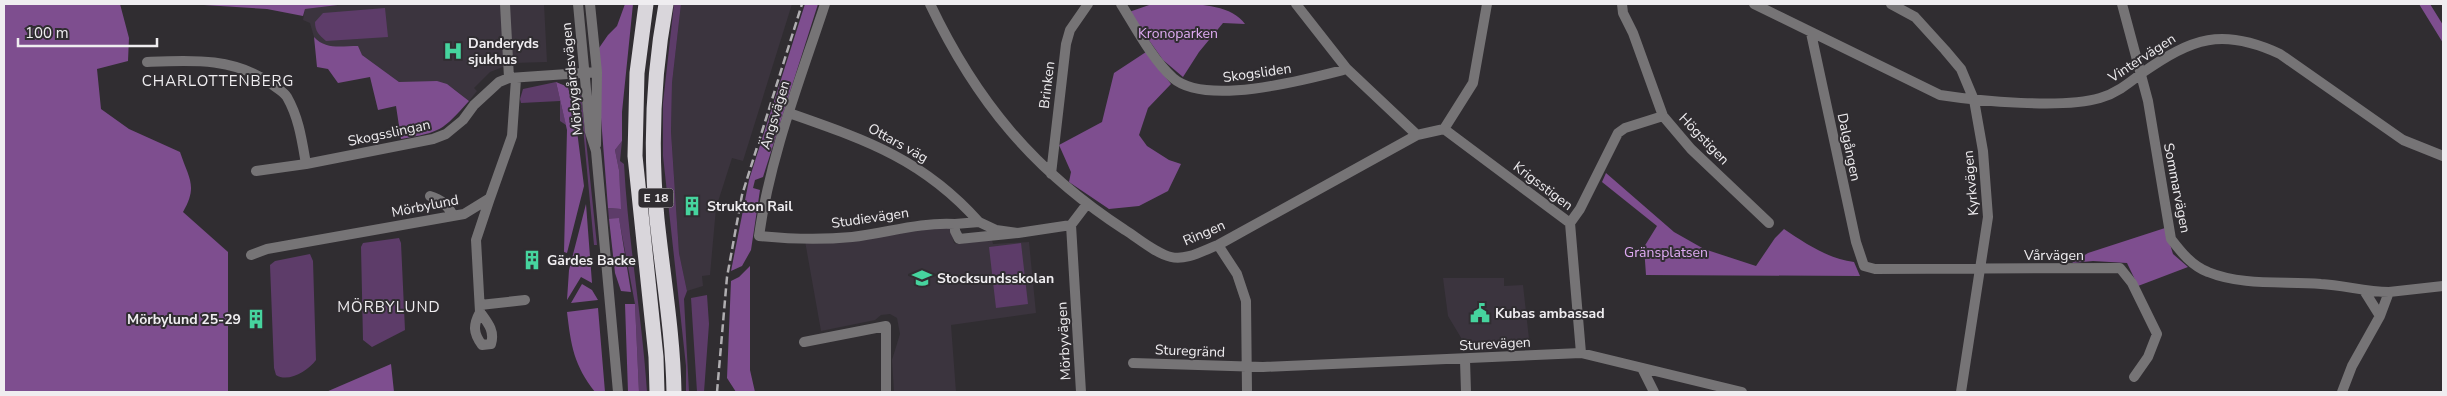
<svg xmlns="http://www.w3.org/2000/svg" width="2447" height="396" font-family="'Nunito Sans',sans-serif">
<rect width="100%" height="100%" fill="#302d31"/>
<path fill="#3b343e" d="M346,4H544L547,62L513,63L490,72L474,88L477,91L469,101L454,89L399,82L362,55L321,45L314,37L310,23L303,20L305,9Z
M681,4H792L743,161L732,158L716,208L710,275L702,276L703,286L687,291L679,253L671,132L672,83Z
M950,226L954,243L957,244L992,240L993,244L1029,242L1036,313L951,325L956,392H894L892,360L900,334L897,318L890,314L881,315L875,320L821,331L805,241Z
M1443,278H1504V286L1523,285L1530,348L1469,351L1448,316Z"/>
<path fill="#5d3c69" d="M674,4H681L672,83L671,132L679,253L687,291L684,299L689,392H686V366L663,156V103Z
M385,8L388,37L326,41C319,35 315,31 315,22L323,13Z
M556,82L566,125L560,121V101L521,103L520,99L523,89Z
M575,85L581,92L597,245H594L582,117Z
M622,141L620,161L624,164C628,240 642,316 647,392H639L635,304L619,219H609L608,208L620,209L619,170L615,150Z
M399,238L401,243L405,330L372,347L363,340L361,247L363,243Z
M1021,243L1028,304L996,308L989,247Z
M310,254L313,261L316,360C308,371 288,383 276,375L274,368L270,265L275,261Z
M707,295L709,324L704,392H697L691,298Z"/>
<path fill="#7e4e8f" d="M4,4H120L129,38L128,61L97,69L101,109L129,129L180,152C189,179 198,186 183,212L228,252V392H4Z
M188,4H346L305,9L303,16L267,9Z
M625,4H633L622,112V141L615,150L619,170L621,209L608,208L601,118L599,48L608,35L617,26Z
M805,4H818L763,177L755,180L753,188L760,190L751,250L742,266L731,271L749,180Z
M1152,4C1181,4 1228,0 1245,24L1223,23L1199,52L1183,77L1163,60L1129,12Z
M2419,4H2430L2443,25V43Z
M314,37C326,50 341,46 358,46L362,55L399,82L437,81L447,84L469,101C442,131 441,132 401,139L396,106L378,110L370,77L338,83L328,69L317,67Z
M1146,52L1171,84L1148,108L1139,135L1147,146L1169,160L1181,164L1168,191L1139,206L1109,209L1069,182L1071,172L1059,145L1102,122L1114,73Z
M556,82L568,87L575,115L584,186L567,253L564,252L567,130Z
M1606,173L1674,232L1704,249L1756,266L1775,238L1784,229C1805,243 1828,259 1854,262L1860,276L1646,275L1644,247L1657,226L1602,182Z
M586,204L592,283L581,277L567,300L569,270Z
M619,218L631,292L621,291L615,273L609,219Z
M2165,228L2173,254L2188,267L2138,286L2127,263L2093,261L2072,263L2088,253Z
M750,266V370L755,392H736L727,378L731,281L739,277Z
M582,284L592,290L598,300L571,303Z
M625,304H635L639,392H628Z
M598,308L605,392H595C574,365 571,346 567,312Z
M391,364L394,392H326Z"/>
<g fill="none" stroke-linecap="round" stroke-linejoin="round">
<path stroke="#767476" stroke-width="10" d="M505,4L509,78
M578,4L590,132L596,151L618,392
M590,4L597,72L596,145
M825,4C800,80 770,156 759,236C789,239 821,240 852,237C887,233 919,222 955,224
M930,4C976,101 1034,171 1125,230C1138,238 1155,253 1171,257C1186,261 1204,250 1218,245L1417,135L1444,129L1473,83L1487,4
M1121,4C1136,28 1152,59 1173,78C1206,107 1308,79 1347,69
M1296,4L1347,69L1417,135
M1622,4L1623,13L1633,33L1663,116L1691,149L1769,223
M1754,4L1940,95C1979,101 2063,109 2100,98C2117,93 2129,83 2142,73C2192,38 2222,27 2280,54L2403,140L2443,156
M1891,4L1915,17L1945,50L1961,69L1974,100L1983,151L1988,217L1961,392
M2122,4L2148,101L2171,239C2181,252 2192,266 2208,272C2242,286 2284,281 2321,284C2344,285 2365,292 2389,292
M1811,33L1856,242L1864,266L1875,269L2120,268L2132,283L2157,334L2148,357L2134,377
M147,62C191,60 235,57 273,85C278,89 284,92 287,97C299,118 302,141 306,164L256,171
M789,113C866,140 923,159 979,222
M1444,129L1570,223L1581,353
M306,164L433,139L446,134L463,120L474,105L499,82L509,78L597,72
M1051,174L1066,44L1070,30L1088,4
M430,196C441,199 447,205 453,215
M1570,223L1580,209L1618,133L1625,128L1663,116
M1018,233L959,239L955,231V224L979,222L996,230L1018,233L1071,225
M1218,245L1237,274L1246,301L1247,392
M251,255L267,249L464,214L490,198L512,136L516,79
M2365,292L2380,316
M480,305L525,300
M480,312L476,240L490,198
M480,312C488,323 495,331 491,344L482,345C473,333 473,325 480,312Z
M804,342L886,326V392
M1465,360L1466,392
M1133,363L1263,367L1581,353L1742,392
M1642,368L1654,392
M1081,392L1071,225L1087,204
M2342,392L2352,366L2380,316L2389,292L2443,286"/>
<path stroke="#d9d6db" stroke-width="15" d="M646,4L637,73L635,156L656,357L657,392
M666,4C653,75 650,147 657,219C663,277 673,334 674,392"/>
<path stroke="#b0aeb1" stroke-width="2.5" stroke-dasharray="8 4" stroke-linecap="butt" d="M717,392L727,277L742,195L802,4"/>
</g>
<defs>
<symbol id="hospital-bare" viewBox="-9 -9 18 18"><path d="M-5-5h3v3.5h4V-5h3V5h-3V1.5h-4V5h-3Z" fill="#46d49e" stroke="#302d31" stroke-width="2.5" paint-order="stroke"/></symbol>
<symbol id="building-bare" viewBox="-9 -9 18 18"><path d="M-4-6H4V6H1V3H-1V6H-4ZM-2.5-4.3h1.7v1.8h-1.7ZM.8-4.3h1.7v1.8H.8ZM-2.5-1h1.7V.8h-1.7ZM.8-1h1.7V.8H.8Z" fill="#46d49e" stroke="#302d31" stroke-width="2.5" paint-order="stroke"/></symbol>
<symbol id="school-bare" viewBox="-9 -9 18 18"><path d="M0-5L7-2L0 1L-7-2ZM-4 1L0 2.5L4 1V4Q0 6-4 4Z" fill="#46d49e" stroke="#302d31" stroke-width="2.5" paint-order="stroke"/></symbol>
<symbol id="civic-bare" viewBox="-9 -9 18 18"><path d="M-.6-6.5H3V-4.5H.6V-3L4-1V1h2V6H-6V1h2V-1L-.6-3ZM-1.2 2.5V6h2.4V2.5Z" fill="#46d49e" stroke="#302d31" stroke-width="2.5" paint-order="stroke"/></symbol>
</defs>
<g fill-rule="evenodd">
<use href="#hospital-bare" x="439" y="37" width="28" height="28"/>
<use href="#building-bare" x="678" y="192" width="28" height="28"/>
<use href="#building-bare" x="518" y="246" width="28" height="28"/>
<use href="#school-bare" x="908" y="264" width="28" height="28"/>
<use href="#civic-bare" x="1466" y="299" width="28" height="28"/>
<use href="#building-bare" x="242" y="305" width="28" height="28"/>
</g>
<g text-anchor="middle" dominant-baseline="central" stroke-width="4" stroke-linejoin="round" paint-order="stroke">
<rect fill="#302d31" stroke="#b6b3b7" stroke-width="1" x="638.5" y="188.5" width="35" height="19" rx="4"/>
<g font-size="12" font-weight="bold" fill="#efedf0">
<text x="656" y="198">E 18</text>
</g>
<g font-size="14" fill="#dfabf3" stroke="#302d31">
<text x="1178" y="33">Kronoparken</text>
<text x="1666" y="252">Gränsplatsen</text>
</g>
<g font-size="14" font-weight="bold" fill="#efedf0" stroke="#302d31" text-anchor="start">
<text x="468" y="43">Danderyds<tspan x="468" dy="16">sjukhus</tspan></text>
<text x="707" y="206">Strukton Rail</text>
<text x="547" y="260">Gärdes Backe</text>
<text x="937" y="278">Stocksundsskolan</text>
<text x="1495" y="313">Kubas ambassad</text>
<text x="241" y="319" text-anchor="end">Mörbylund 25-29</text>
</g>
<g font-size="14" fill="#efedf0" stroke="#302d31">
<text transform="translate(2142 58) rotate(-33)">Vintervägen</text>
<text transform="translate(1257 73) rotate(-8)">Skogsliden</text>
<text transform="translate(572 79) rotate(-96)">Mörbygårdsvägen</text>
<text transform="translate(1047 85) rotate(-83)">Brinken</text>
<text transform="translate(775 115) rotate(-73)">Ängsvägen</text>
<text transform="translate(389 133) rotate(-12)">Skogsslingan</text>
<text transform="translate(1704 139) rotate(46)">Högstigen</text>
<text transform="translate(898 143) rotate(29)">Ottars väg</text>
<text transform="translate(1849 147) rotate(78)">Dalgången</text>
<text transform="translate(1971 183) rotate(-95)">Kyrkvägen</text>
<text transform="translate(1543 186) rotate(37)">Krigsstigen</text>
<text transform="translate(2177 188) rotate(79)">Sommarvägen</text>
<text transform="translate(425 206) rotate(-11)">Mörbylund</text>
<text transform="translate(870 218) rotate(-8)">Studievägen</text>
<text transform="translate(1204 233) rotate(-23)">Ringen</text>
<text x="2054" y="255">Vårvägen</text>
<text transform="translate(1064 341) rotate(-93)">Mörbyvägen</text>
<text transform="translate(1495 344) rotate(-3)">Sturevägen</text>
<text transform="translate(1190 351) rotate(2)">Sturegränd</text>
</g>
<g font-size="15" letter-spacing="1" fill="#efedf0" stroke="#302d31">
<text x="218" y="81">CHARLOTTENBERG</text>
<text x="389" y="307">MÖRBYLUND</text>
</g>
</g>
<rect width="2447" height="396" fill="none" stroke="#efedf0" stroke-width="10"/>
<path d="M18 38v8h139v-8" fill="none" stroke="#efedf0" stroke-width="2.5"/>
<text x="25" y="38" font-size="15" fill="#efedf0" stroke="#302d31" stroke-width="4" paint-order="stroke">100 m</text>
</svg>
